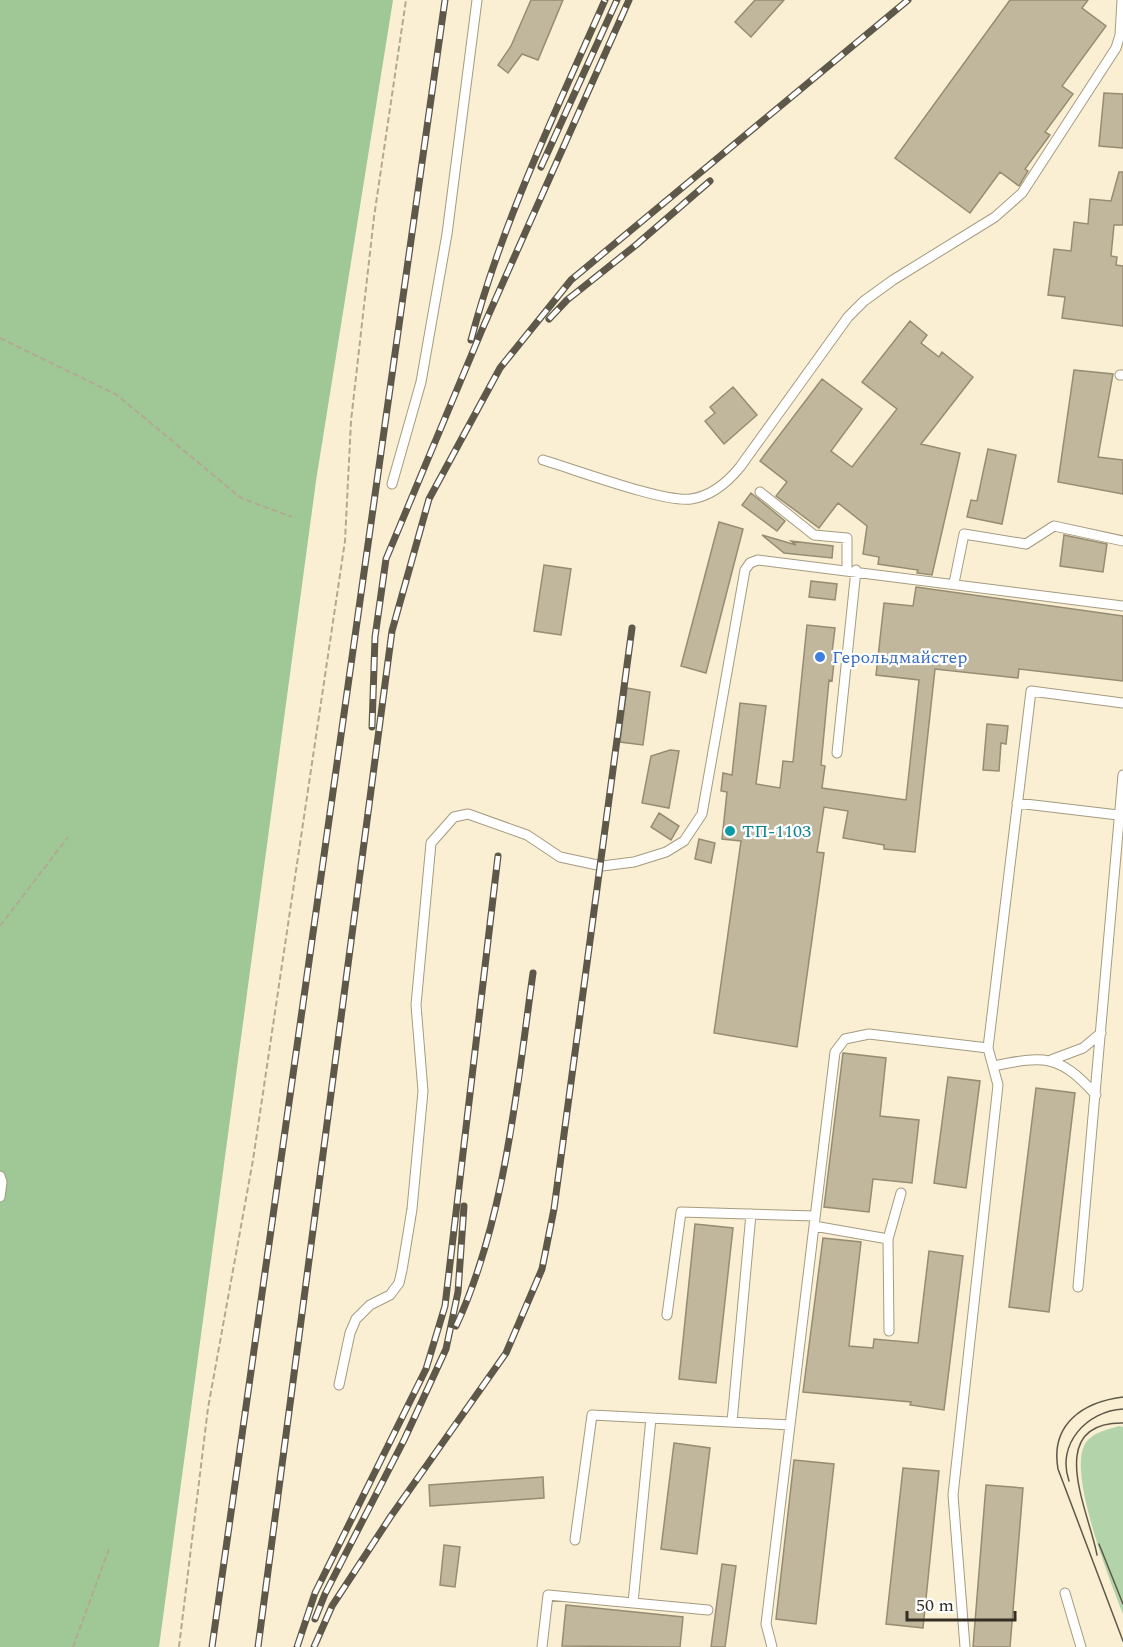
<svg xmlns="http://www.w3.org/2000/svg" width="1123" height="1647" font-family="Spectral,serif">
<rect width="100%" height="100%" fill="#faefd3"/>
<path fill="#b3d4ab" d="M1119,1426L1123,1427V1614C1110,1581 1069,1477 1084,1446C1090,1433 1106,1430 1119,1426Z"/>
<path fill="#a0c796" d="M0,0H393L316,481L159,1647H0Z"/>
<path fill="#c1b79c" stroke="#968c72" stroke-width="1.5" d="M531,0H563L538,60L522,54L508,73L498,65L511,46Z
M755,0H784L751,37L735,22Z
M1010,0H1088L1082,8L1106,26L1062,86L1073,94L1045,132L1050,135L1025,169L1028,171L1019,186L1000,172L970,213L895,158Z
M1104,93L1123,94V148L1099,146Z
M1119,172H1123V225H1114L1111,256L1117,257L1116,265L1123,266V326L1062,318L1065,297L1048,295L1054,249L1071,251L1074,222L1088,224L1090,199L1111,201Z
M910,321L927,335L921,343L939,357L942,352L973,377L921,444L960,453L932,575L917,573L918,570L878,564L879,557L863,554L867,526L838,503L819,528L776,496L787,482L760,461L822,379L862,409L831,451L852,467L897,409L862,382Z
M1074,370L1113,374L1098,457L1123,460V494L1058,482Z
M733,387L757,415L724,444L705,421L715,413L710,407Z
M988,449L1016,455L1002,524L967,517L971,500L977,501Z
M751,493L785,521L777,531L742,505Z
M719,522L743,529L706,673L681,666Z
M762,535L796,545L791,541L833,546L832,558L784,553Z
M1064,535L1107,544L1103,572L1060,566Z
M544,565L571,569L561,635L534,631Z
M811,581L837,584L835,600L809,597Z
M916,587L1123,616V681L1019,669L1018,678L935,669L915,852L884,849V845L843,838L848,811L824,807L817,852L824,853L797,1047L714,1033L741,841L722,839L727,792L721,791L723,773L732,775L740,703L766,706L756,784L780,788L783,761L793,762L807,625L835,628L832,653H835L832,681L829,680L821,765L825,766L822,788L906,800L919,680L876,675L884,603L913,606Z
M627,688L650,692L643,745L620,742Z
M987,724L1008,726L1006,744L1001,743L999,771L983,770Z
M670,750L679,751L669,808L642,803L651,756Z
M659,813L679,826L671,840L651,827Z
M699,839L715,843L711,863L695,859Z
M843,1053L886,1058L880,1116L919,1120L912,1183L873,1179L869,1212L824,1207Z
M948,1077L980,1081L966,1188L934,1183Z
M1036,1088L1075,1093L1049,1312L1009,1307Z
M695,1224L733,1228L716,1383L679,1379Z
M823,1238L861,1242L849,1346L873,1348L874,1339L918,1343L929,1251L963,1256L944,1410L910,1405L911,1402L803,1392Z
M674,1443L710,1448L697,1554L661,1549Z
M794,1460L834,1464L816,1624L776,1619Z
M903,1468L939,1471L923,1628L886,1624Z
M543,1477L544,1498L430,1506L429,1485Z
M986,1485L1023,1488L1010,1647H973Z
M444,1545L460,1547L455,1587L440,1585Z
M722,1564L736,1566L725,1647H711Z
M566,1605L683,1617L680,1647L562,1646Z"/>
<g fill="none" stroke-linecap="round" stroke-linejoin="round">
<defs>
<path id="lane" d="M1120,375H1123
M543,460C574,469 664,503 691,499C712,496 727,483 740,467L848,317L864,301L893,280L995,217L1022,193L1116,48L1120,35L1122,0
M392,484L421,382L447,234L477,0
M760,492L814,535L847,538V569
M954,583L964,534L1026,544L1054,526L1123,541
M837,753L856,570
M1017,803L1118,815
M1051,1060L1083,1048L1101,1033
M993,1066C1044,1056 1058,1053 1096,1095
M0,1176L2,1182L0,1197
M814,1226L888,1239
M1078,1287L1123,775
M667,1315L681,1212L815,1216
M889,1331L888,1239L901,1193
M339,1385L350,1333L356,1319L370,1305L390,1295L399,1283L402,1270L412,1209L423,1091L416,1005L431,843L454,817L468,814L527,835L560,857L602,866L634,862L666,852L684,841L702,814L745,570L750,563L758,560L1123,606
M732,1422L751,1214
M575,1540L592,1415L790,1425
M1065,1593L1081,1647
M633,1603L651,1418
M542,1647L548,1595L708,1610
M772,1647L766,1624L835,1052L845,1039L869,1034L988,1048
M965,1647L953,1495L998,1085L988,1048L1031,691L1123,703"/>
</defs>
<use href="#lane" stroke="#a59b80" stroke-width="11"/>
<path stroke="#b2a993" stroke-width="2" stroke-dasharray="6 3" stroke-linecap="butt" d="M0,338L117,395L241,498L292,517
M0,926L68,837
M73,1647L109,1549
M179,1647L208,1408L253,1160L345,541L351,421L374,217L406,0"/>
<use href="#lane" stroke="#fff" stroke-width="9"/>
<path stroke="#5d5849" stroke-width="1.5" d="M1123,1397C1083,1402 1050,1424 1058,1469L1123,1641
M1069,1481C1056,1444 1087,1411 1123,1409
M1099,1544L1123,1604
M1097,1555C1090,1514 1042,1422 1123,1423"/>
<defs>
<path id="rail" d="M541,167L617,0
M549,319L567,300L636,245L710,181
M471,340C502,222 556,111 605,0
M372,727L375,637L386,559L484,325L629,0
M456,1326C505,1221 517,1087 533,973
M315,1619L325,1594L404,1440L446,1349L458,1292L464,1206
M212,1647L445,0
M258,1647L392,631L429,499L500,368L571,280L908,0
M297,1647L315,1593L426,1369L445,1306L498,856
M314,1647L332,1606L391,1516L506,1353L542,1269L554,1209L632,628"/>
</defs>
<use href="#rail" stroke="#5d5849" stroke-width="7"/>
<use href="#rail" stroke="#fff" stroke-width="4.5" stroke-dasharray="14" stroke-linecap="butt"/>
</g>
<circle fill="#3f7fe0" stroke="#fff" stroke-width="2" cx="820" cy="657" r="6"/>
<circle fill="#0f9aa8" stroke="#fff" stroke-width="2" cx="730" cy="831" r="6"/>
<g text-anchor="middle" dominant-baseline="central" stroke-width="4.5" stroke-linejoin="round" paint-order="stroke">
<g font-size="18" fill="#366cbe" stroke="#fff" text-anchor="start">
<text x="832" y="657">Герольдмайстер</text>
</g>
<g font-size="18" fill="#0d838f" stroke="#fff" text-anchor="start">
<text x="742" y="831">ТП-1103</text>
</g>
</g>
<path d="M907 1611v9h108v-9" fill="none" stroke="#332f24" stroke-width="3"/>
<text x="916" y="1611" font-size="18" fill="#332f24" stroke="#ffffff" stroke-width="4.5" paint-order="stroke">50 m</text>
</svg>
